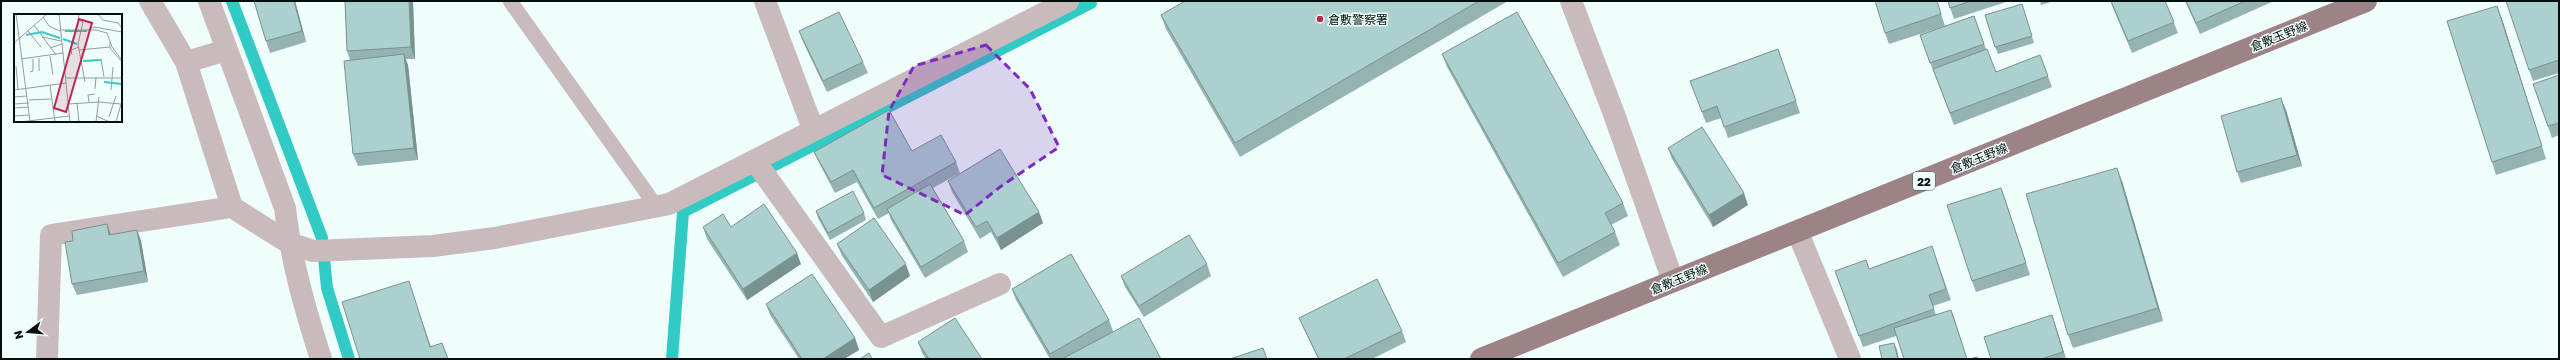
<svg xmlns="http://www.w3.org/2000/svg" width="2560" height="360" font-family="'Golos Text','Noto Sans JP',sans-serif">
<rect width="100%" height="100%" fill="#effefc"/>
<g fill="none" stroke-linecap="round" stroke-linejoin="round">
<path stroke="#32cac5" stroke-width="12" d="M232,1L322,238L327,288L349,359
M672,359L683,212L1091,3L1090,1"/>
<path stroke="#c9babb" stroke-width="15" d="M510,1L656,206"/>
<path stroke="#c9babb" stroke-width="22" d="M150,1L186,62L227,50
M209,1L285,208C291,260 305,309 321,359
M765,1L813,129
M1571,1L1614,114L1673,281
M186,62L232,207
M755,161L881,337L1000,284
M1798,233L1850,359
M47,359L51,235L232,207L289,243L313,251L433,246L495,238L669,204L1068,1"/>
<path stroke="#9e8386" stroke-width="22" d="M1481,359L2366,1"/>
</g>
<path fill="#94b3b1" d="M254,1H295L306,42L270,53L266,41Z
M345,1H413L415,59H405L408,65L418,160L358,166L353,154L350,60L347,51Z
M1185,1H1508L1240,157L1166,29L1161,15Z
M1937,1L1945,26L1889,44L1885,33Z
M1948,1H2009L1954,19Z
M2040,1H2054L2041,5Z
M2110,1H2165L2178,33L2132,53Z
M2185,1H2274L2200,34Z
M2559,1V73L2533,81L2529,70Z
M2024,11L2034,43L1998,54L1995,47Z
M1974,16L1986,49L1996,72L2040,55L2052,87L1954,125L1933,70L1920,35Z
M2502,19L2546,159L2496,175L2492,162Z
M799,31L863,62L868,73L827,92L803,42Z
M1778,49L1800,113L1728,138L1721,118L1706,123L1690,81Z
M1442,54L1623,203L1628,216L1611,225L1615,232L1620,245L1563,277L1447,67Z
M2559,75V135L2552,138L2533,84Z
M2286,110L2302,166L2241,183L2237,172Z
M1668,148L1748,205L1713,227L1672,159Z
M912,151L956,162L960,173L933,188L964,241L968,252L925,278L891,220L889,213L878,219L857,182L835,193L819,163L814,152Z
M948,181L1043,223L1001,250L991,232L980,239L952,192Z
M2122,181L2163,321L2073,348L2068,335Z
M2001,188L2030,275L1976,292L1972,281Z
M816,211L864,213L866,220L830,240L818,218Z
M107,224L111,234L137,230L141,241L148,282L77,295L72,284L73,241Z
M703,227H731L801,264L747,300L707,239Z
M837,244L910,276L873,302L842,256Z
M1932,246L1951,300L1933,306L1936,315L1951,310L1955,321L1896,336L1863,347L1835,271L1869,269Z
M1207,264L1211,276L1144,317L1125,287L1121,276Z
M1012,289L1109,320L1113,331L1161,359H1050L1016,300Z
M766,304L855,338L859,350L844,359H799L770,315Z
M2052,315L2066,359H1991Z
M1299,318L1402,331L1406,342L1372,359H1318L1304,329Z
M918,342L982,359H926L922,353Z"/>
<path fill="#789290" d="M294,1H295L306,42L302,31Z
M409,1H413L415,59L411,47Z
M2497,6L2502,19L2546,159L2542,146Z
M404,54L408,65L418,160L414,148Z
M2281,98L2286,110L2302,166L2297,155Z
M2117,168L2122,181L2163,321L2158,308Z
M2001,188L2005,199L2030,275Z
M1744,193L1748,205L1713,227L1709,215Z
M1039,212L1043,223L1001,250L997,238Z
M107,224L111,236L109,235Z
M137,230L141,241L148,282L144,271Z
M797,253L801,264L747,300L743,289Z
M906,264L910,276L873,302L869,290Z
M409,281L413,294L435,359L430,347Z
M1951,310L1955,321L1967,359Z
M2052,315L2056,327L2066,359L2063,352Z
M855,338L859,350L844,359H823Z
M1894,343L1897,350L1899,359H1898Z"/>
<path fill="#acd0ce" stroke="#789290" d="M254,1H294L302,31L266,41Z
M345,1H409L411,47L347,51Z
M1185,1H1479L1235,143L1161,15Z
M1875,1H1937L1941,14L1885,33Z
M1948,1H1971L1950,8Z
M2111,1H2165L2174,22L2128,41Z
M2186,1H2245L2196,23Z
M2506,1H2559V60L2529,70Z
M2022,4L2032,36L1995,47L1985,15Z
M2497,6L2542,146L2492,162L2447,21Z
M839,12L863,62L823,81L799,31Z
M1517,12L1623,203L1605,213L1615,232L1558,263L1442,54Z
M1974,16L1984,44L1930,63L1920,35Z
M1778,49L1796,101L1724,127L1717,106L1702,112L1690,81Z
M1987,49L1996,72L2040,55L2048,76L1950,113L1933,69Z
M404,54L414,148L353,154L344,61Z
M2559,75V123L2548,126L2533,84Z
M2281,98L2297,155L2237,172L2221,116Z
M889,110L912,151L941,135L956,162L874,208L853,170L831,182L814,152Z
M1702,127L1744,193L1709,215L1668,148Z
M1000,149L1039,212L997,238L987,221L976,227L948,181Z
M2117,168L2158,308L2068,335L2026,194Z
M930,184L964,241L921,267L887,209Z
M2001,188L2026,263L1972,281L1947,205Z
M853,191L864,213L828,233L816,211Z
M764,204L797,253L743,289L703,227L723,214L731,227Z
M874,218L906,264L869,290L837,244Z
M107,224L109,235L137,230L144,271L72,284L65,242L73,241L72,231Z
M1189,235L1207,264L1139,306L1121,276Z
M1932,246L1946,289L1929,295L1934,309L1859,336L1835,271L1866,260L1869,269Z
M1071,254L1109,320L1050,354L1012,289Z
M812,274L855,338L823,359H802L766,304Z
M1377,279L1402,331L1344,359H1319L1299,318Z
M409,281L430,347L442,343L448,359H360L342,302Z
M1951,310L1967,359H1904L1894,328Z
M2052,315L2063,352L2041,359H1991L1984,337Z
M955,318L982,359H929L918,342Z
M1139,318L1161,359H1062Z
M1894,343L1898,359H1882L1879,346Z
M1263,348L1267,359H1230Z
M869,353L872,359H860Z
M1977,357L1978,359H1970Z"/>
<path fill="#7b2cbf" fill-opacity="0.2" stroke="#7b2cbf" stroke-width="3" stroke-dasharray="8 5" stroke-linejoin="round" d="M986,45L1030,89L1059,147L1000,187L965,215L882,175L889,111L914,66Z"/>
<circle fill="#b82850" stroke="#effefc" stroke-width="1.5" cx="1320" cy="19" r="4"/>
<g text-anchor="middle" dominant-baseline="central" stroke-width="3" stroke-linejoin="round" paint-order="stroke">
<rect fill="#effefc" stroke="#4a5755" stroke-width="1" x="1913" y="172" width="22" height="18" rx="3"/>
<g font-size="11" font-weight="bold" fill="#030f0e">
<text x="1924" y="181">22</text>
</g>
<g font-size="12" fill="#030f0e" stroke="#effefc" text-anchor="start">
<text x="1328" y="19">倉敷警察署</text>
</g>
<g font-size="12" fill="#030f0e" stroke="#effefc">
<text transform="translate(2279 36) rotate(-22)">倉敷玉野線</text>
<text transform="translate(1979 158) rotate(-22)">倉敷玉野線</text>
<text transform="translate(1679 279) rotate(-22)">倉敷玉野線</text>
</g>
</g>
<g transform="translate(14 14)">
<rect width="108" height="108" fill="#effefc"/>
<path fill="none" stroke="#32cac5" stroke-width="2" d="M51,17H73M12,21L28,18L46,24M49,25L63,30M69,47L87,46M90,68L108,70"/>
<path fill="none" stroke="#919e9d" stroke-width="1" d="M2,0L16,107M45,0L56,108M65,0L64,6L69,8L64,30L71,68M84,0L89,6L104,9L108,14M29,3L35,12L46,17M20,11L42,41M46,16H82L93,19L98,33L108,46M74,16L80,13L108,18M14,17L27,33M28,23L47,27M96,28V34L108,48M0,29L33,0M36,34L48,30M65,36L96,33M58,41L57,36L65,33M36,42L39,61M25,44V57M7,45L49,39M87,45L90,63M2,52L4,75M16,58L19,57V45M51,64H108M36,71L41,108M81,75L82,63M0,76L52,69M97,76L99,53M0,83L13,82M15,86L37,85M75,88L74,81L81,80M63,89L65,108M0,90L15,89M54,90L85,88L107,90L102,108M0,94L15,93M0,102L15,101M82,102L96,108M95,103L102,82M6,108L55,102M82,108L85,83"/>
<path fill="#b82850" fill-opacity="0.15" stroke="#b82850" stroke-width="2" d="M65,5L78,9L52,98L40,94Z"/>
<rect width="108" height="108" fill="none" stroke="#030f0e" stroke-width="2"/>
</g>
<rect width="2560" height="360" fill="none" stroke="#030f0e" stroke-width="4"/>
<g transform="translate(28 332) rotate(254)" stroke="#effefc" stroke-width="3" paint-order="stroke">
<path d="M0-3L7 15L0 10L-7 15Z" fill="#030f0e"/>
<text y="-6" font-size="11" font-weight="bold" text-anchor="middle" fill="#030f0e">N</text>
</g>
</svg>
